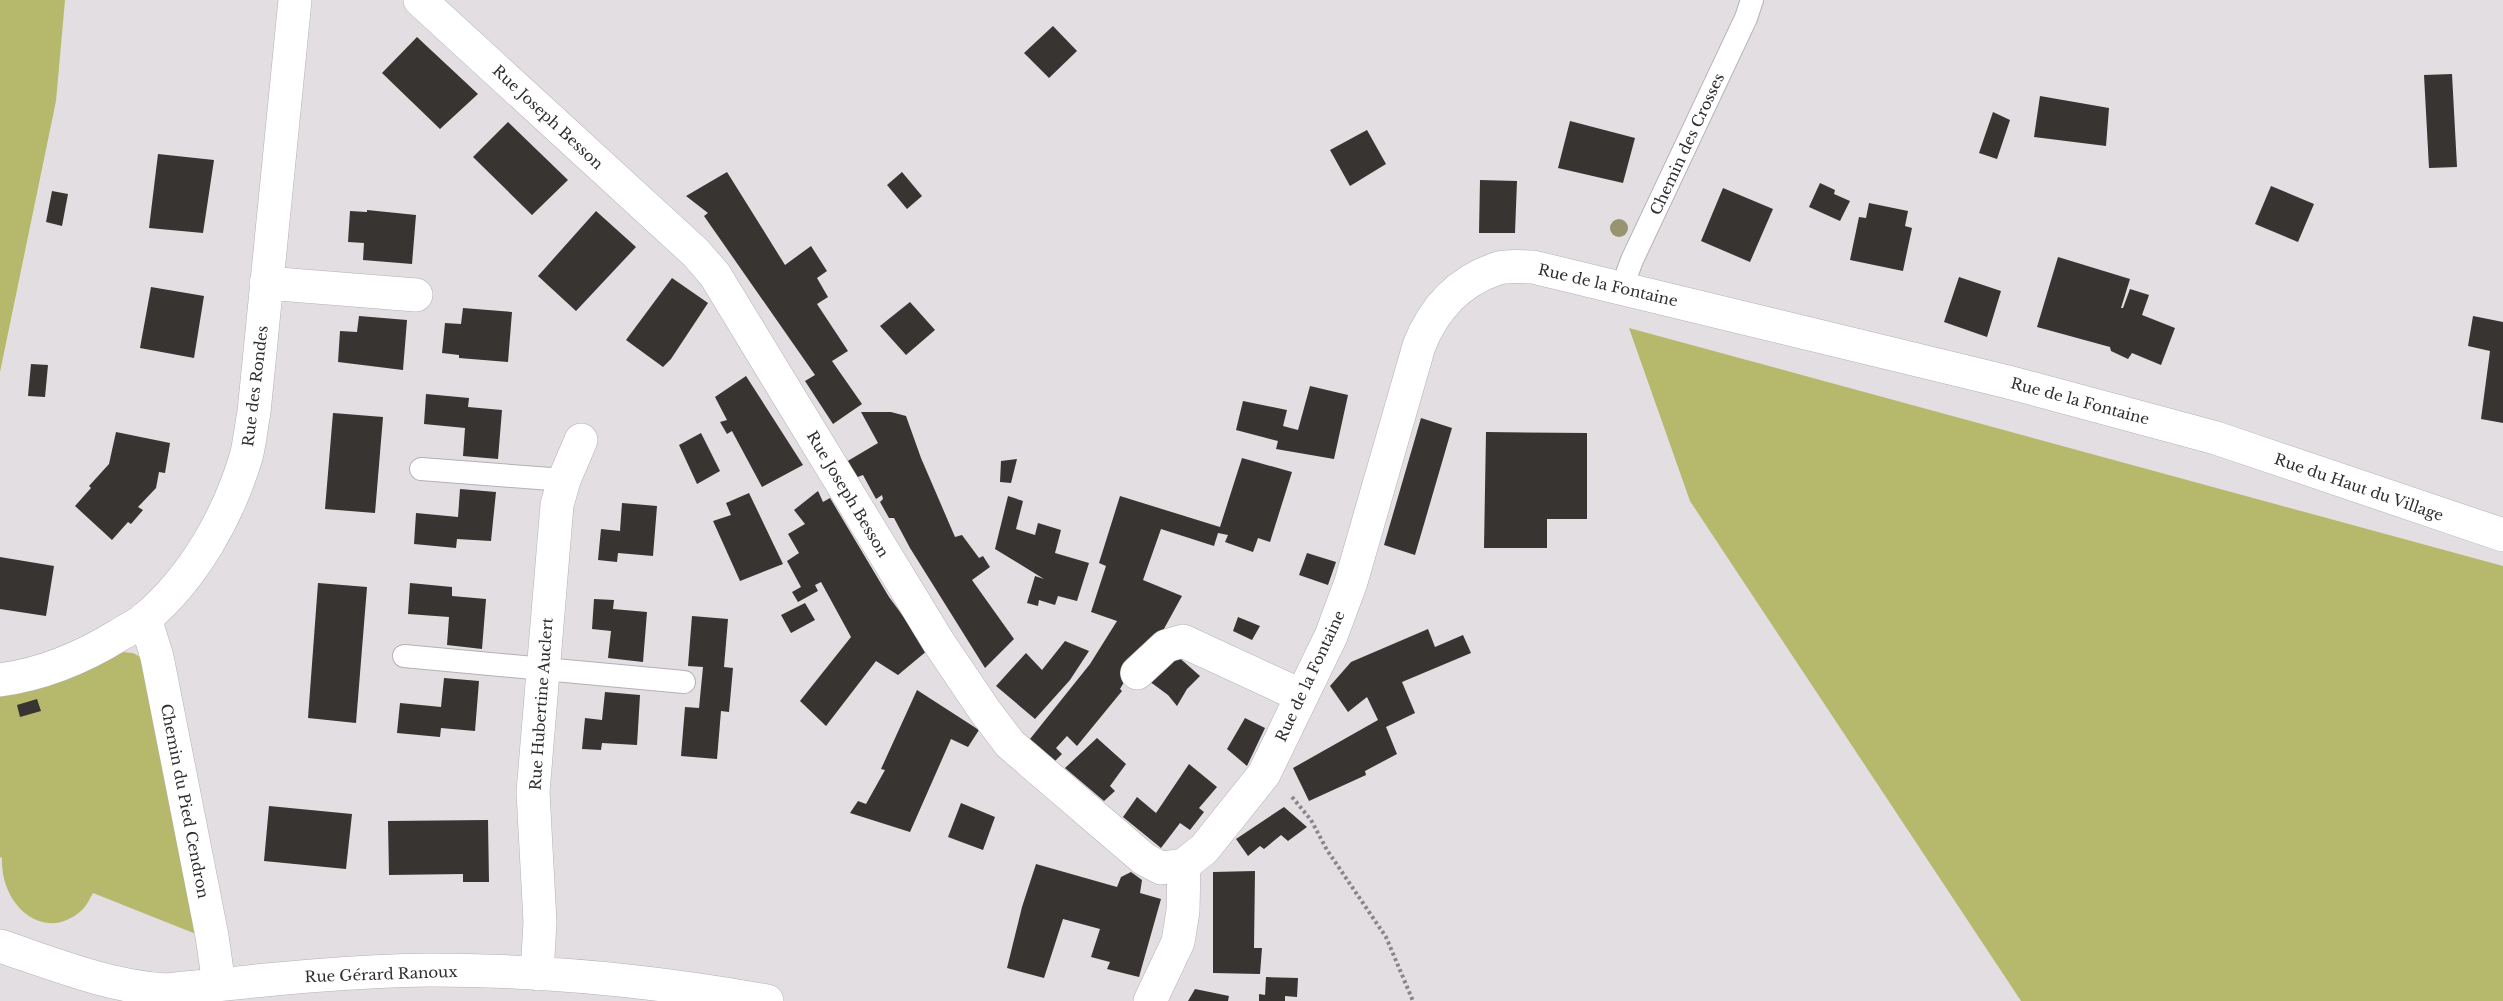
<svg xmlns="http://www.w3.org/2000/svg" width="2503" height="1001" font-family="'Libre Baskerville',serif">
<rect width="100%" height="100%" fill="#e2dee2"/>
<path fill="#b6b96b" d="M0,0H65L56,101L0,372Z
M1629,328L2503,566V1001H2021L1690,501Z
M122,652L133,653L144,659L196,934L93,893C90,898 87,905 83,909C46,945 0,907 2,858L0,857V693Z"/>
<path fill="#373431" d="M1053,26L1077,51L1049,78L1024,53Z
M417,37L478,94L440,129L382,73Z
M2452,74L2457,167L2429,168L2424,75Z
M2040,96L2109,108L2106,146L2034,137Z
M1993,112L2010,120L1997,159L1979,153Z
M1570,121L1635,138L1623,183L1558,168Z
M508,122L568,180L532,215L473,157Z
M1367,130L1386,164L1350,186L1330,150Z
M158,154L214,160L203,233L149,228Z
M727,172L785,265L811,246L827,271L817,278L828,297L817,304L848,351L832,361L862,404L833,424L805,381L815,375L704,216L708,213L686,196Z
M902,172L922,196L907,209L887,185Z
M1480,180L1517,181L1515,233H1479Z
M1820,183L1835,190L1834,194L1850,201L1840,221L1809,207Z
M2271,186L2314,204L2298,242L2255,224Z
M1723,188L1773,209L1750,262L1701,241Z
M52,191L68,194L62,226L46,222Z
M1869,203L1908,211L1905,226L1912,228L1903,271L1850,260L1859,217L1866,218Z
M367,210L416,215L412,264L363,260L364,243L348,242L350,211L367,212Z
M596,211L636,247L576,311L538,276Z
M2058,257L2130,279L2121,308H2123L2130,289L2149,295L2142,315L2175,328L2161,365L2132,353L2128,359L2111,351L2110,347L2037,327Z
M1959,277L2001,291L1987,337L1944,322Z
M672,278L708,303L671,359L663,367L626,340Z
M151,287L204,296L194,358L140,348Z
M910,302L935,330L906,355L880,326Z
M463,308L512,312L508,362L459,358V355L442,353L445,323L461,324Z
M359,316L407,320L403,370L338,362L340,331L357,332Z
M2473,316L2503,322V423L2481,419L2490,351L2468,346Z
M31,364L48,365L45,397L28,396Z
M746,376L803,465L762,487L732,431L727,434L720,422L727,420L715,397Z
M1310,386L1348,395L1334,459L1276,449L1278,441L1236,430L1243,401L1287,410L1283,426L1298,430Z
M426,394L469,398L468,407L502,410L498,459L463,456L465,428L424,424Z
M861,412H891L906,416L921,458L955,537L962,535L979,558L983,556L990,567L972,580L1014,639L985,668L910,548L894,518H889L880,502L883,499L882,495L876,499L863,475L855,478L846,462L878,443Z
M333,413L383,417L375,513L325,509Z
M1421,418L1452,428L1415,555L1384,545Z
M116,432L170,443L165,473L159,472L156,488L138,507L143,510L131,524L128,522L112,540L75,506L91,488L89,486L109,464Z
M1486,432L1587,433V519H1547V548H1484Z
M701,433L720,471L697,484L679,445Z
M1242,458L1292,472L1270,542L1258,538L1253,552L1225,542L1228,535L1218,533L1214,546L1161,529L1143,580L1182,596L1154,647L1146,644L1120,689L1122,691L1077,746L1067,736L1056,748L1062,754L1053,763L1030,739L1090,664L1117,621L1091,612L1106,566L1099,563L1120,496L1220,527Z
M1017,459L1011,483L1000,482L1001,461Z
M460,489L496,492L491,541L457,539L456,548L414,544L416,513L458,517Z
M818,491L823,502L830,498L889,597L928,650L898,675L876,661L826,726L800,701L851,637L821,582L815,585L818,591L798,602L792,592L801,587L787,561L799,553L788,534L805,524L794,510Z
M749,493L783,564L740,581L713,521L731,515L726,503Z
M1008,496L1023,501L1016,529L1035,535L1038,523L1061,530L1055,553L1089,563L1077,601L1058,596L1055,605L1039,600L1038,606L1027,603L1035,576L1044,579L995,549Z
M622,503L657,506L653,556L618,553L617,562L598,560L601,529L620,531Z
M1307,553L1336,562L1328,585L1299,575Z
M0,557L54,566L46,616L0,609Z
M318,583L367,587L356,723L308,718Z
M410,583L452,587V596L486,599L482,649L447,645L449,617L408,614Z
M594,599L614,600L613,609L647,612L643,662L608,658L611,631L592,629Z
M805,603L815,620L791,633L781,615Z
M692,616L728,619L724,667L733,668L729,712L721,711L717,759L681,756L685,707L699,708L703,667L688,666Z
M1238,617L1260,626L1252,640L1233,631Z
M1428,629L1435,647L1463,635L1471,653L1402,682L1415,713L1386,727L1397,754L1365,771L1366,775L1309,801L1293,768L1378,720L1367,697L1348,712L1330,686L1351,662Z
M1065,641L1089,651L1070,680L1035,719L996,686L1026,653L1042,670Z
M1175,654L1200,676L1187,689L1177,706L1168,695L1149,681Z
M444,678L479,681L475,731L441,728L440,737L397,733L400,703L441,707Z
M917,690L979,730L968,747L951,739L910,832L850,813L858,801L866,804L885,770L881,769Z
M605,692L640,695L637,745L602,743L601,750L582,749L585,718L602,720Z
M37,699L41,711L20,717L17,705Z
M1245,718L1265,728L1247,766L1227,749Z
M1097,738L1126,764L1110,786L1115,791L1104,801L1065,768Z
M1189,764L1217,787L1199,808L1204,812L1190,830L1180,823L1161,848L1123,817L1137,797L1156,813Z
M961,803L995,817L983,850L948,837Z
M269,806L352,814L346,869L264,861Z
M1284,807L1307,827L1288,841L1281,835L1264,849L1260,846L1248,856L1236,839Z
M488,820L489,882H463V874L389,875L388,821Z
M1036,864L1117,887L1121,877L1131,872L1142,880L1140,893L1161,899L1139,977L1107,969L1110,962L1091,957L1100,929L1063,919L1044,978L1007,968L1022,907Z
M1255,871L1254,948H1262L1260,974L1213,973V872Z
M1266,977L1298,978L1297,997L1285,996V1001H1259V994L1265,995Z
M1195,989L1229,996L1228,1001H1188Z"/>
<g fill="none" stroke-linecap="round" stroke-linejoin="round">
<defs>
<path id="service" d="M1622,287L1632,260L1746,18L1752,0
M421,469L564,480
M404,656L684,682"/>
<path id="minor" d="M420,0L696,253L715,275L939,643L985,711L1010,744L1144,859L1161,868L1184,865L1183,911L1178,942L1150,1001
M266,283L416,295
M145,618L157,657L212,936L219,985
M1137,673L1166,646L1183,641L1302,696
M0,680C43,674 82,658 119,635C127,630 138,625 146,618C194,577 228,517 246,457C250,442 251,427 254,412L295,0
M1184,865L1204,849L1264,774L1331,636L1351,582L1419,346C1433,310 1458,282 1496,269C1507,265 1522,267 1533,267L2008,382L2216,438L2503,535
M0,946C54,964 110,987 167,990C255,981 343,971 431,970C544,970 656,981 767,1001
M537,974L540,922L533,792L557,505L564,480L581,440"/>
</defs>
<use href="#service" stroke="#b4b0b4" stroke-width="24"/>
<use href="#minor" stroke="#b4b0b4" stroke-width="34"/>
<path stroke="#898689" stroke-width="4" stroke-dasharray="3 3" stroke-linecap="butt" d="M1292,797L1311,820L1327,850L1386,937L1413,1001"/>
<use href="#service" stroke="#fff" stroke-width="22"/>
<use href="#minor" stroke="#fff" stroke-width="33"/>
</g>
<circle fill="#96956f" cx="1619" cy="228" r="9"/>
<g text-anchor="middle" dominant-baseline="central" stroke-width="6" stroke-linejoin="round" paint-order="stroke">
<g font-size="15" fill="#302e30" stroke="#fff">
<text transform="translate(548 117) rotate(43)">Rue Joseph Besson</text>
<text transform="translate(1687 144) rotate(-65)">Chemin des Crosses</text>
<text transform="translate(1608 285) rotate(13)">Rue de la Fontaine</text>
<text transform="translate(255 386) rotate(-83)">Rue des Rondes</text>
<text transform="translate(2080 401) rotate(15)">Rue de la Fontaine</text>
<text transform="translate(2359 487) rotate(19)">Rue du Haut du Village</text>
<text transform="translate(848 494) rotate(59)">Rue Joseph Besson</text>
<text transform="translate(1310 676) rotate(-65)">Rue de la Fontaine</text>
<text transform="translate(541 704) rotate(-86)">Rue Hubertine Auclert</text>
<text transform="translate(185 801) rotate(79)">Chemin du Pied Cendron</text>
<text transform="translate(381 974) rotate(-2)">Rue Gérard Ranoux</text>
</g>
</g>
</svg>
